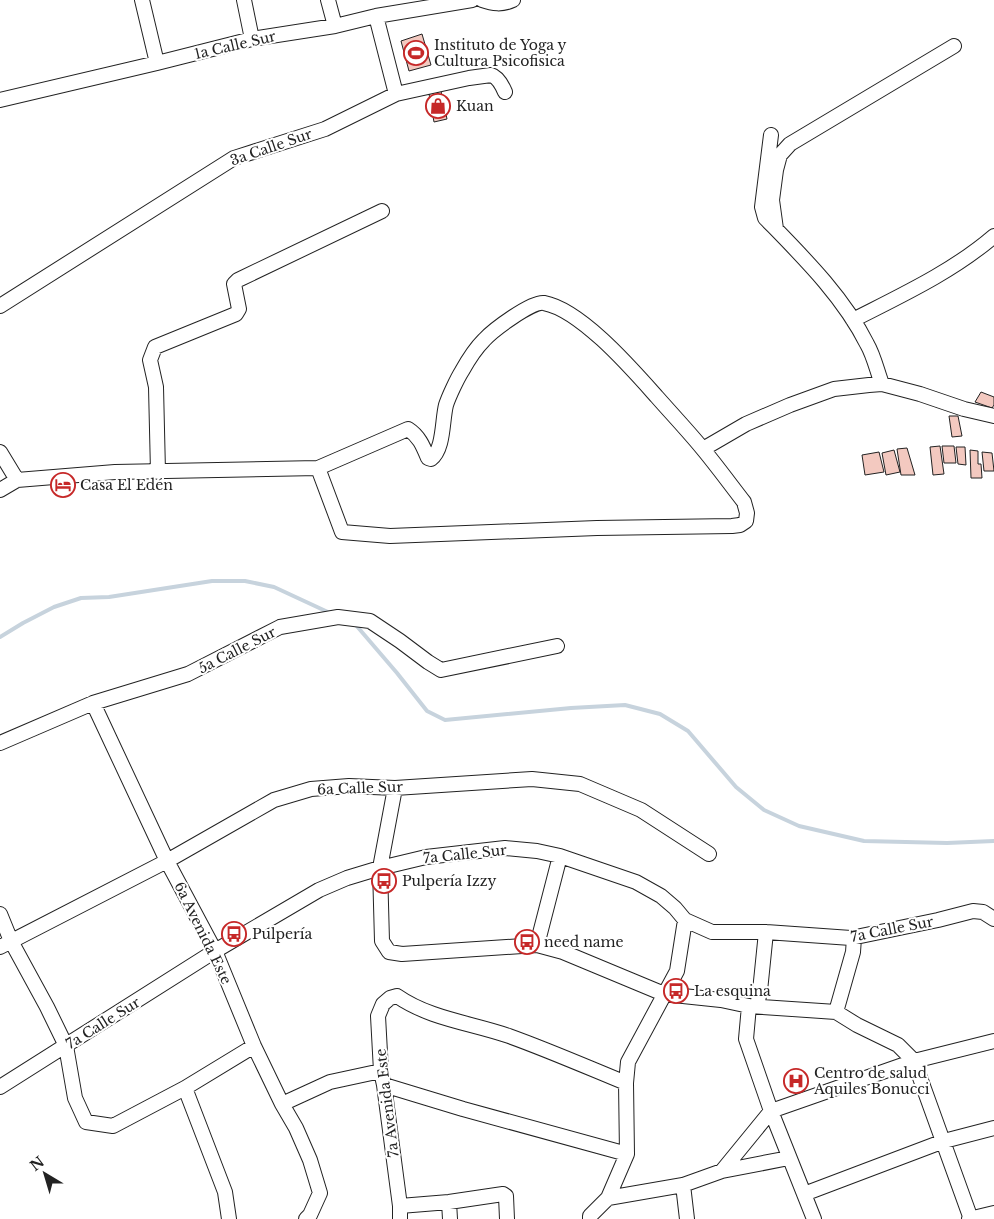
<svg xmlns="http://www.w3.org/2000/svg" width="994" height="1219" font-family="'Libre Baskerville',serif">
<rect width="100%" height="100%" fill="#fff"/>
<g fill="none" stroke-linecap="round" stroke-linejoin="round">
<path stroke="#c7d3dd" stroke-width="4" d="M352,623L355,624L397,673L427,711L445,720L571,708L625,705L660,714L688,731L736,787L764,810L799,826L864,841L947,843L994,841
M0,637L23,623L54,607L81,598L109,597L212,581H245L274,587L330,613"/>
</g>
<path fill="#f3c9c0" stroke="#222" d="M422,34L431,65L409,71L401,41Z
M441,91L447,119L434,122L429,94Z
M981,392L994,397V405L992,408L975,402Z
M949,416H958L962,436L952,437Z
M940,446L944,474L933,475L930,447Z
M942,446H954L956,463H944Z
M956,447H965L966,465L958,464Z
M907,448L915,475H901L897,449Z
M894,450L900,472L886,475L882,453Z
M970,450L978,451V464H981L982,478H971Z
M879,452L884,472L865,475L862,455Z
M982,452L992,453L994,471H984Z"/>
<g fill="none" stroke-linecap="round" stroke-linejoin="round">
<defs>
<path id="minor" d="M142,0L157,63
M244,0L252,39
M328,0L335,26
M482,0C493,4 502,5 513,0
M376,16L396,94
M0,100L157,63L252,39L335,26L376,16L472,0
M771,135L762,207L765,218C802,256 843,296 867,344C874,356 877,371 882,384
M776,229L772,200L776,170L780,155L790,144L954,46
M0,306L234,158L325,129L396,94L469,78L491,75C498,77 502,85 505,92
M853,320C902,295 952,272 994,236
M703,449L746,424L790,405L834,389L869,385L882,384L920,394L964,409L994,416
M0,452L17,480
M158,472L156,387L150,360L155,347L236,314L239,309L234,284L238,280L382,211
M0,490L17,480L115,472L318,468L408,429C419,436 423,446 428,458L431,459C444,449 442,421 446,405C449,396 457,379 462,371C467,362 477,347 484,340C493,330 532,301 544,303C581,310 632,369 657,397C672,414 688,431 702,448C717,466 730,484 744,502L747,513L746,521L740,525L732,526L597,528L390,536L342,532L318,468
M93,703L167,861L215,951L254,1046L282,1104L296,1128L310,1160L320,1193L310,1215L306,1219
M0,743L93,703L188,674L280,627L338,617L370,621L400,641L428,662L441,670L557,646
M395,788L380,868L382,941L389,952L402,954L537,945L563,952L664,994L721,1000L749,1006L836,1012L857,1025L898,1045L914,1061L971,1219
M0,914L11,941L47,1007L66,1046L75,1098L86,1122L113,1126L185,1088L254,1046
M537,945L560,856
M0,947L167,861L274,800L311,789L349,786L395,788L532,779L580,784L641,810L709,854
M749,1006L746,1039L771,1111L814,1219
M757,1006L760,991L766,932
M836,1012L853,952L854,938
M384,1085L463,1109L627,1154
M0,1087L215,951L319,890L347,878L380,868L426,857L505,848L537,851L560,856L636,882L661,896L675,908L685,920L712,932H766L851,938L938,920L973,911L983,912L994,919
M185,1088L225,1192L229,1219
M282,1104L330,1082L381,1071
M722,1171L771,1111L914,1061L994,1041
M683,1185L687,1219
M804,1194L944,1141L994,1128
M608,1198L683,1185L722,1171L789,1158
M449,1202L450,1219
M400,1206L449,1202L503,1194L506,1196L507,1219
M400,1219V1206L384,1085L381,1071L378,1016L383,1004L390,998L397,996C430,1019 472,1023 509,1036C548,1050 587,1067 626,1083
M590,1219V1216L608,1198L627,1154L626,1083L628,1062L677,971L685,920
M969,1219L994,1213"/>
</defs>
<use href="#minor" stroke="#222" stroke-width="16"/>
<use href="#minor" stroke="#fff" stroke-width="14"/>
</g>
<defs>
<symbol id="stadium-ring" viewBox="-11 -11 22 22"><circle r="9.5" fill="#fff" stroke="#c62828" stroke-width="1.5"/><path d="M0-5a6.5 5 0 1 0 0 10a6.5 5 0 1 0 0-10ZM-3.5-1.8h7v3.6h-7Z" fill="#c62828"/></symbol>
<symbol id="shop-ring" viewBox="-11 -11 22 22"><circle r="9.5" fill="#fff" stroke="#c62828" stroke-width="1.5"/><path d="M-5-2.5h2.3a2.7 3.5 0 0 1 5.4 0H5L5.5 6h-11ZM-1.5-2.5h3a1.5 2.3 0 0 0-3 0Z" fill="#c62828"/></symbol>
<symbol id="hotel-ring" viewBox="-11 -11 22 22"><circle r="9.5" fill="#fff" stroke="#c62828" stroke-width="1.5"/><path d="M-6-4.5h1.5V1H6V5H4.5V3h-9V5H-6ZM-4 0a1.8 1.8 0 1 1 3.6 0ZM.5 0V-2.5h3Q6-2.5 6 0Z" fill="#c62828"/></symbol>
<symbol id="bus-ring" viewBox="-11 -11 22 22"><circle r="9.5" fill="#fff" stroke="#c62828" stroke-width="1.5"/><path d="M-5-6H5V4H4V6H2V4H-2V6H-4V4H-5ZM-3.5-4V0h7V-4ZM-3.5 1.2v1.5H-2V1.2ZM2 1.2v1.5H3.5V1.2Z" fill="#c62828"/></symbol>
<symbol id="hospital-ring" viewBox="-11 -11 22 22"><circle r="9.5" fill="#fff" stroke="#c62828" stroke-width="1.5"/><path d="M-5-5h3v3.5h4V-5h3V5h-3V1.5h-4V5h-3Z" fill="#c62828"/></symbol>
</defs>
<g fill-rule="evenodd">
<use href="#stadium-ring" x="402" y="39" width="28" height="28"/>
<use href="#shop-ring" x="424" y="92" width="28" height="28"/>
<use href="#hotel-ring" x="49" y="471" width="28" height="28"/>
<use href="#bus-ring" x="370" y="867" width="28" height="28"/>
<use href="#bus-ring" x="220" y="920" width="28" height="28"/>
<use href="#bus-ring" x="513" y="928" width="28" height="28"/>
<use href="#bus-ring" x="662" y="977" width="28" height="28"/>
<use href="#hospital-ring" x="782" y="1067" width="28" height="28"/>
</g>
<g text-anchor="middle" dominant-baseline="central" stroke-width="4" stroke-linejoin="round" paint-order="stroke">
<g font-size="14" fill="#222" stroke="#fff">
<text transform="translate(235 45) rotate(-13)">1a Calle Sur</text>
<text transform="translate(271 147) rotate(-19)">3a Calle Sur</text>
<text transform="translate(237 650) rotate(-27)">5a Calle Sur</text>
<text transform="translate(360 788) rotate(-2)">6a Calle Sur</text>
<text transform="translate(465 854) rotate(-6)">7a Calle Sur</text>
<text transform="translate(892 929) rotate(-11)">7a Calle Sur</text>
<text transform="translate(203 933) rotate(64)">6a Avenida Este</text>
<text transform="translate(103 1023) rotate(-32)">7a Calle Sur</text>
<text transform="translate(387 1103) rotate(-97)">7a Avenida Este</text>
</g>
<g font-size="14" fill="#222" stroke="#fff" text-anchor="start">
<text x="434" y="45">Instituto de Yoga y<tspan x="434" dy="16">Cultura Psicofisica</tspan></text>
<text x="456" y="106">Kuan</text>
<text x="80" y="485">Casa El Edén</text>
<text x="402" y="881">Pulpería Izzy</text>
<text x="252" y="934">Pulpería</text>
<text x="544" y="942">need name</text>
<text x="694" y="991">La esquina</text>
<text x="814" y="1073">Centro de salud<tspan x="814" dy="16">Aquiles Bonucci</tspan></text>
</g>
</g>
<g transform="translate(45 1174) rotate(322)" stroke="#ffffff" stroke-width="4" paint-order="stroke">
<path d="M0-4L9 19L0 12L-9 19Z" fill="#222222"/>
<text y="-8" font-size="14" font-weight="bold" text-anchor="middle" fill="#222222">N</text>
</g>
</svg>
